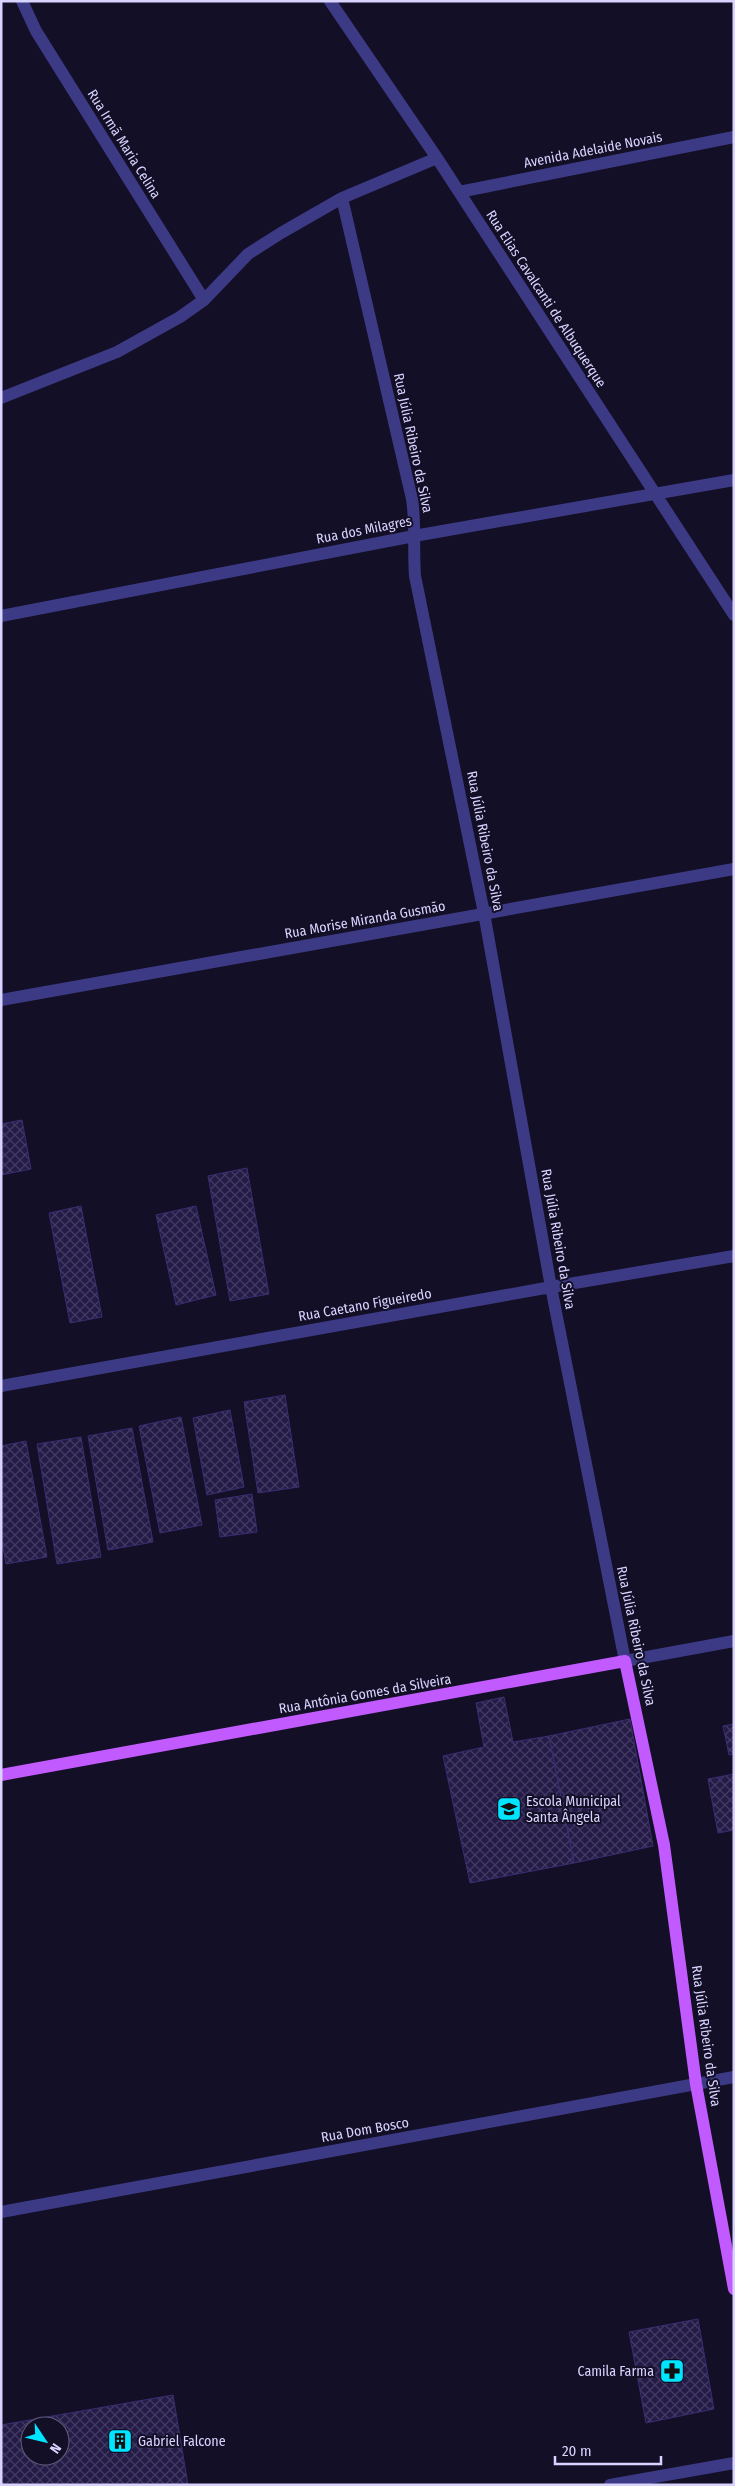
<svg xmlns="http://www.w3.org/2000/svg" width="735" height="2486" font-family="'Fira Sans Condensed',sans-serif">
<defs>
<pattern id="building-cross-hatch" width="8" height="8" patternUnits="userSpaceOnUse" patternTransform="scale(1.25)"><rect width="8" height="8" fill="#241b47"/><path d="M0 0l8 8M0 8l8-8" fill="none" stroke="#433b63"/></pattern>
</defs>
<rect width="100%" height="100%" fill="#130f26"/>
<path fill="url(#building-cross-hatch)" stroke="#3b2d73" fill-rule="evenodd" d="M22,1120L31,1169L1,1175V1124Z
M247,1168L269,1294L230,1301L208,1176Z
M81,1206L102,1317L70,1323L49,1213Z
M196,1206L216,1295L176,1305L156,1215Z
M285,1395L299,1487L258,1493L244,1402Z
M230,1410L244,1487L207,1495L193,1418Z
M181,1417L202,1525L160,1533L139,1426Z
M132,1428L153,1542L108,1550L88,1436Z
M81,1437L101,1557L57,1564L37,1444Z
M26,1441L47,1557L6,1564L1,1538V1446Z
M252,1494L257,1532L220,1537L215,1500Z
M504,1697L513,1742L549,1736L574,1863L470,1883L443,1756L484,1747L476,1703Z
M630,1719L653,1846L574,1863L549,1736Z
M734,1724V1754L729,1755L723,1726Z
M734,1774V1830L718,1833L708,1779Z
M698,2319L714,2409L646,2423L629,2332Z
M173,2395L188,2485H1V2425ZM30,2426H60V2456H30Z"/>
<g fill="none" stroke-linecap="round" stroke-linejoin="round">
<path stroke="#3d3a85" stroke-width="12" d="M22,1L36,31L204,300
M330,1L437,158L734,615
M459,192L734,137
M342,198L412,499C416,525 413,550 415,576L484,913L551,1287L625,1661L734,1641
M1,398L117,352L180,317L204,300L248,254L281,233L342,198L437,158
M1,616L414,536L734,480
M1,1000L734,869
M1,1386L551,1287L734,1256
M1,2212L734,2077
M610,2485L734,2463"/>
<path stroke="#c25bff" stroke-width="12" d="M1,1775L625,1661L664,1845L696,2084L734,2289"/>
</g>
<defs>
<symbol id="school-square" viewBox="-11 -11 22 22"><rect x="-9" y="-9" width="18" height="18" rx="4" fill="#00e5ff" stroke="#130f26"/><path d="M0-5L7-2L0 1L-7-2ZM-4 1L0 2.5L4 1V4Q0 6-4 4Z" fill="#111"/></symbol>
<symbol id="pharmacy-square" viewBox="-11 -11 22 22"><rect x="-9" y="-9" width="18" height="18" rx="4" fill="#00e5ff" stroke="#130f26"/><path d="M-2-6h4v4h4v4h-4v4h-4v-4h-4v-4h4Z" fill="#111"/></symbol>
<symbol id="building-square" viewBox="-11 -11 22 22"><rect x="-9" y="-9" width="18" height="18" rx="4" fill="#00e5ff" stroke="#130f26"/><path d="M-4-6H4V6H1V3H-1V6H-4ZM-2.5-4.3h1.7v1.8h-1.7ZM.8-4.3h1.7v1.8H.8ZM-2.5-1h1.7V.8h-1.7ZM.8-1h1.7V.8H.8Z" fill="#111"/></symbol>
</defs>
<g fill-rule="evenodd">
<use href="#school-square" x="495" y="1795" width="28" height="28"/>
<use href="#pharmacy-square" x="658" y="2357" width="28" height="28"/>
<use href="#building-square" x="106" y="2427" width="28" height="28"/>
</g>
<g text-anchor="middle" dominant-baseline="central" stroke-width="4" stroke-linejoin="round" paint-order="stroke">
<g font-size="14" fill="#d9d4ff" stroke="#130f26">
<text transform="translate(124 144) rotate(58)">Rua Irmã Maria Celina</text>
<text transform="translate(593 150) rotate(-11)">Avenida Adelaide Novais</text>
<text transform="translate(546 299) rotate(57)">Rua Elias Cavalcanti de Albuquerque</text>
<text transform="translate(413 443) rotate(78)">Rua Júlia Ribeiro da Silva</text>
<text transform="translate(364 530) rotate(-11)">Rua dos Milagres</text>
<text transform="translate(485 841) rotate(79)">Rua Júlia Ribeiro da Silva</text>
<text transform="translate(365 920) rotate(-10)">Rua Morise Miranda Gusmão</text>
<text transform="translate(558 1239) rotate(80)">Rua Júlia Ribeiro da Silva</text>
<text transform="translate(365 1305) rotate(-10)">Rua Caetano Figueiredo</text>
<text transform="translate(636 1636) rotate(78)">Rua Júlia Ribeiro da Silva</text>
<text transform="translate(365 1694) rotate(-10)">Rua Antônia Gomes da Silveira</text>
<text transform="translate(706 2036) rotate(82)">Rua Júlia Ribeiro da Silva</text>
<text transform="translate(365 2130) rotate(-10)">Rua Dom Bosco</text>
</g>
<g font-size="14" fill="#d9d4ff" stroke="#130f26" text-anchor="start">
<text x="526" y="1801">Escola Municipal<tspan x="526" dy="16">Santa Ângela</tspan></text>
<text x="654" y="2371" text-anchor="end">Camila Farma</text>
<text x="138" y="2441">Gabriel Falcone</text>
</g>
</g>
<rect width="735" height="2486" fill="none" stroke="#d9d4ff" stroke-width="5"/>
<g transform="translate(45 2441) rotate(125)"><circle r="24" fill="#130f26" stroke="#625e7d"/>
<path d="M0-4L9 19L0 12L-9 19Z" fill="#00e5ff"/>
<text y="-8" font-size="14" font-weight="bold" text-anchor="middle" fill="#d9d4ff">N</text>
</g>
<path d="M555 2456v8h106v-8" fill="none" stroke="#d9d4ff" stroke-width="2.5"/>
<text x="562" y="2456" font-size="15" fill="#d9d4ff" stroke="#130f26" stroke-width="4" paint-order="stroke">20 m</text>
</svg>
